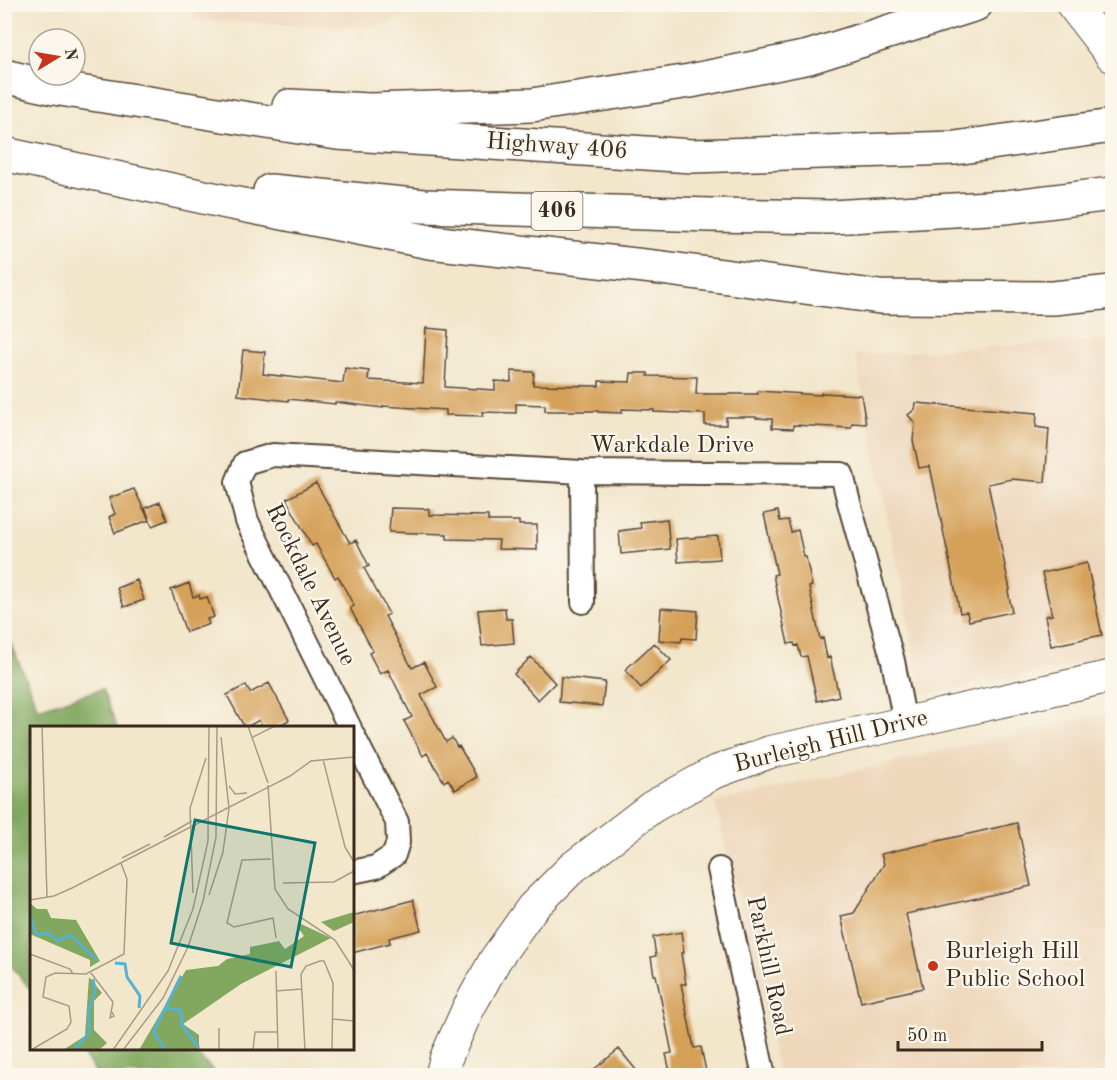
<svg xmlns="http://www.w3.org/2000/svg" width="1117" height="1080" font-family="'Old Standard TT',serif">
<rect width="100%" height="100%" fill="#fbf7ec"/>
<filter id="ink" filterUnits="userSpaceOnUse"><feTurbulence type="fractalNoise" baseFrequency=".0167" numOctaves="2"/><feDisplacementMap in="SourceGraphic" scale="12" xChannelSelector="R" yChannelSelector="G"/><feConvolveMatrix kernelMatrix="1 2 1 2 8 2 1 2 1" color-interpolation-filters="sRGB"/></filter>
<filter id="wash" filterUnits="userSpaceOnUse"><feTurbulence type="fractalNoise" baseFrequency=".008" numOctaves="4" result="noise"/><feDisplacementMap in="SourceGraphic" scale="24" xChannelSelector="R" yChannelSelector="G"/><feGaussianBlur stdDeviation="1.35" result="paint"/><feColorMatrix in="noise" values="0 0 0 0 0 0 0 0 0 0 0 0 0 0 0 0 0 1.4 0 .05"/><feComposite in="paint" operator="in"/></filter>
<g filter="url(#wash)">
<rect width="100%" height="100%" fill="#f2e6cb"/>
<path fill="#eed7bb" d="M199,5V4L429,5L375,28L190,20Z
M1112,339V654L1051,670L923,695L855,355Z
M1112,712V1075H779L715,803Z"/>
<path fill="#81a85e" stroke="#5e693e" stroke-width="1.5" d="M5,628L38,709L102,689L117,727L32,728L31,990L5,958Z
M79,1049H191L218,1075H98Z"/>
<g id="blocks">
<path fill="#d5a058" d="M426,328L448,330L445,387L495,390V381L511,382V371L534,372L533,385L599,386V381L630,382L631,373H648V376L697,377L696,394H758V391L821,395V393L861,395L866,424L852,423L851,428L793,425V429L772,428V419L756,418V417H726V425H705V414L654,412V410L622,409V413L598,412V411H545V405L516,404V413L483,412V416L446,415V410L383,406V408L335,402V404L288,399V401L238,395L243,350L265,352L263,374L343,383L345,368L369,371L368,380L423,383Z
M916,403L1037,413L1036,427L1049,429L1045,482L1012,479L988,484L1010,590L1008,591L1012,612L969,621L967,612L960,613L930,466L919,468L913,440L915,423L908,415L915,409Z
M316,483L350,543L356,540L369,566L364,568L389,614L385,616L412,668L424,662L437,687L421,695L446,742L452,738L457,747L459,746L477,777L455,790L448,779L444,782L427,753L423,756L404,721L412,717L388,670L380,674L369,653L373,651L350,608L354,606L338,576L335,578L316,544L312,546L286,499Z
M134,489L149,520L115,533L109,517L115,514L109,498Z
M160,502L167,520L152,526L145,508Z
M391,508L429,509V515L488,516V521H519V525H537V550L498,549L499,540L447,539V534L389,532Z
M778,511L780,521L788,520L791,532L798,530L804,557H806L812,586L809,587L820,639L823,638L827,658L830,657L839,696L817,701L807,656L801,657L798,645L795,646L794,643L788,644L773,575L777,574L764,514Z
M667,519L670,549L621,554L619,531L641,528L640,522Z
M718,536L720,559L678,562L676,539Z
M1087,563L1102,635L1051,646L1045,616L1052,615L1042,573Z
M137,580L144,600L124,607L117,588Z
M189,583L193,597L199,595L200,599L207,597L214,617L207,619L209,624L186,632L171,590Z
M505,608L506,619H512L514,643L482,646L478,610Z
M661,608L698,611L696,639L682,638L681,642L659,640Z
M654,643L671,660L641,688L625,670Z
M531,657L555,683L538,700L514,674Z
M561,677L605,682L602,706L559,702Z
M269,683L289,720L274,728H263L259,720L245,728L227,695L246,685L250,693Z
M1017,823L1031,886L906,914L923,988L861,1002L841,916L854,913L884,864L881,854Z
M413,900L421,930L389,938L390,943L352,953V916Z
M681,932L684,953H681L686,984H681L694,1048L701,1047L707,1076H671L666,1054L672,1053L656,975H654L651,957L656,956L653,937Z
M619,1049L641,1076H586Z"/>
</g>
</g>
<g filter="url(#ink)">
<use href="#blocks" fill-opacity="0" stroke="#564638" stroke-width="1.5"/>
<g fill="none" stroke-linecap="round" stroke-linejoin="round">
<defs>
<path id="street" d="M582,472L583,602
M350,728L247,521L237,482L245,463L273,455L582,472L842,474L848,499L893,661L905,723
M352,733L397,822L398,842L394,855L376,867L352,872
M719,869L764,1076"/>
<path id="secondary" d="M1072,4L1112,56
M441,1076L446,1058L467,1011L495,960L532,908L572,868L652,807L713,773L770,752L905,723L1112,676"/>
<path id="highway" d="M4,76L54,88L337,133L692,156L955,148L1112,126
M289,106L370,110L532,105L690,81L809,57L976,4
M4,154L227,202L430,242L662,268L880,297L1053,298L1112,292
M270,191L424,206L710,215L831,217L1006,207L1112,194"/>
</defs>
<use href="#street" stroke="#564638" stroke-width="26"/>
<use href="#secondary" stroke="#564638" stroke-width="34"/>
<use href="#highway" stroke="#564638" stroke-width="36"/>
<use href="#street" stroke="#fff" stroke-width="22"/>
<use href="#secondary" stroke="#fff" stroke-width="32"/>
<use href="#highway" stroke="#fff" stroke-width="33"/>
</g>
</g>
<circle fill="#c8321e" stroke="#fbf7ec" stroke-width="2" cx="933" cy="966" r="6"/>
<g text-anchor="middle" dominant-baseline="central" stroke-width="4.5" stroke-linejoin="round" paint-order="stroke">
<rect fill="#fbf7ec" stroke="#75685c" stroke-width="1.5" x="531.5" y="192" width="51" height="38" rx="4.5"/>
<g font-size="22" font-weight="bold" fill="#3b2a1e">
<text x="557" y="211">406</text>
</g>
<g font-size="24" fill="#3b2a1e" stroke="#fbf7ec">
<text transform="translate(557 147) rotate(4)">Highway 406</text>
<text x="672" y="446">Warkdale Drive</text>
<text transform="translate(310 585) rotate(64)">Rockdale Avenue</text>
<text transform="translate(831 742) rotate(-14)">Burleigh Hill Drive</text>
<text transform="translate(768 966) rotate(78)">Parkhill Road</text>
</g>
<g font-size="24" fill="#3b2a1e" stroke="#fbf7ec" text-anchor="start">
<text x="945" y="952">Burleigh Hill<tspan x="945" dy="28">Public School</tspan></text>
</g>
</g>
<g transform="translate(30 726)">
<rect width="324" height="324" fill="#f2e6cb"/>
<path d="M0,177L7,183H17L21,192L46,194L70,235L60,241V234L0,208ZM324,186V196L304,205L291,196ZM271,198L301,212L211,258L153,298L169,309V324H109L156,244L188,240L197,233L220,228V221L249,215L255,223L274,210L267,200ZM59,251L72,267L64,275V304L77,317L69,324H33L55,310Z" fill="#81a85e"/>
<path fill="none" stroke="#55b2d3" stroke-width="3" d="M0,191L7,209L19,207L28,215L40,209L67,234M85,237L95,238L97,251L110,270L109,282M137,282L150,284L153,301L169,322M123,304L135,324M124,305L151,250M44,324L59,307V285L65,264L63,253"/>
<path fill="none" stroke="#a99b86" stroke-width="1.5" d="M12,0L17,171M218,0L238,57M223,11L245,0M293,33L315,121L324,136M238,59L245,163L258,183L305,214L324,244M199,60L205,68L217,67M134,111L162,95M92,132L120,118M241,133L212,134L197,197L204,201L243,192L246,212M253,157L304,156L324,145M163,167L160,82L176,32M179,169L193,126L199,82L191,11M0,174L24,170L42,162L260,50L281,35L324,31M0,228L40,243L43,248M246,245L248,324M61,247L83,276L80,292L84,290L82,286M246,265L272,263M303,293L324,295M189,302V324M1,324L37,303L41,296L39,280L13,271L16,251L25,247L56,248L94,228L97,153L91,137M83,324L138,245L163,183L178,115L179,0M93,324L133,272L158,221L173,175L186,111L187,0M223,324L225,306H248M275,324L271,248L276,240L290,235H294L303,257L302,324"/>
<path fill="#0f766e" fill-opacity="0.15" stroke="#0f766e" stroke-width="3" d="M165,94L285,117L261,241L141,217Z"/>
<rect width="324" height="324" fill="none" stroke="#3b2a1e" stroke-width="3"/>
</g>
<rect width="1117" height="1080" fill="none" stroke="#fbf7ec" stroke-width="24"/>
<g transform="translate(57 57) rotate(79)"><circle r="28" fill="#fbf7ec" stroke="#aea59a" stroke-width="1.5"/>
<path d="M0-4.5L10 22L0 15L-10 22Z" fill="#c8321e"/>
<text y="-9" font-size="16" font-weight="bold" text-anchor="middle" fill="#3b2a1e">N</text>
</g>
<path d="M898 1041v9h144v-9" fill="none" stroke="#3b2a1e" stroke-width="3"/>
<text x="907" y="1041" font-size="18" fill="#3b2a1e" stroke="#fbf7ec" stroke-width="4.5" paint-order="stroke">50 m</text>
</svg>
